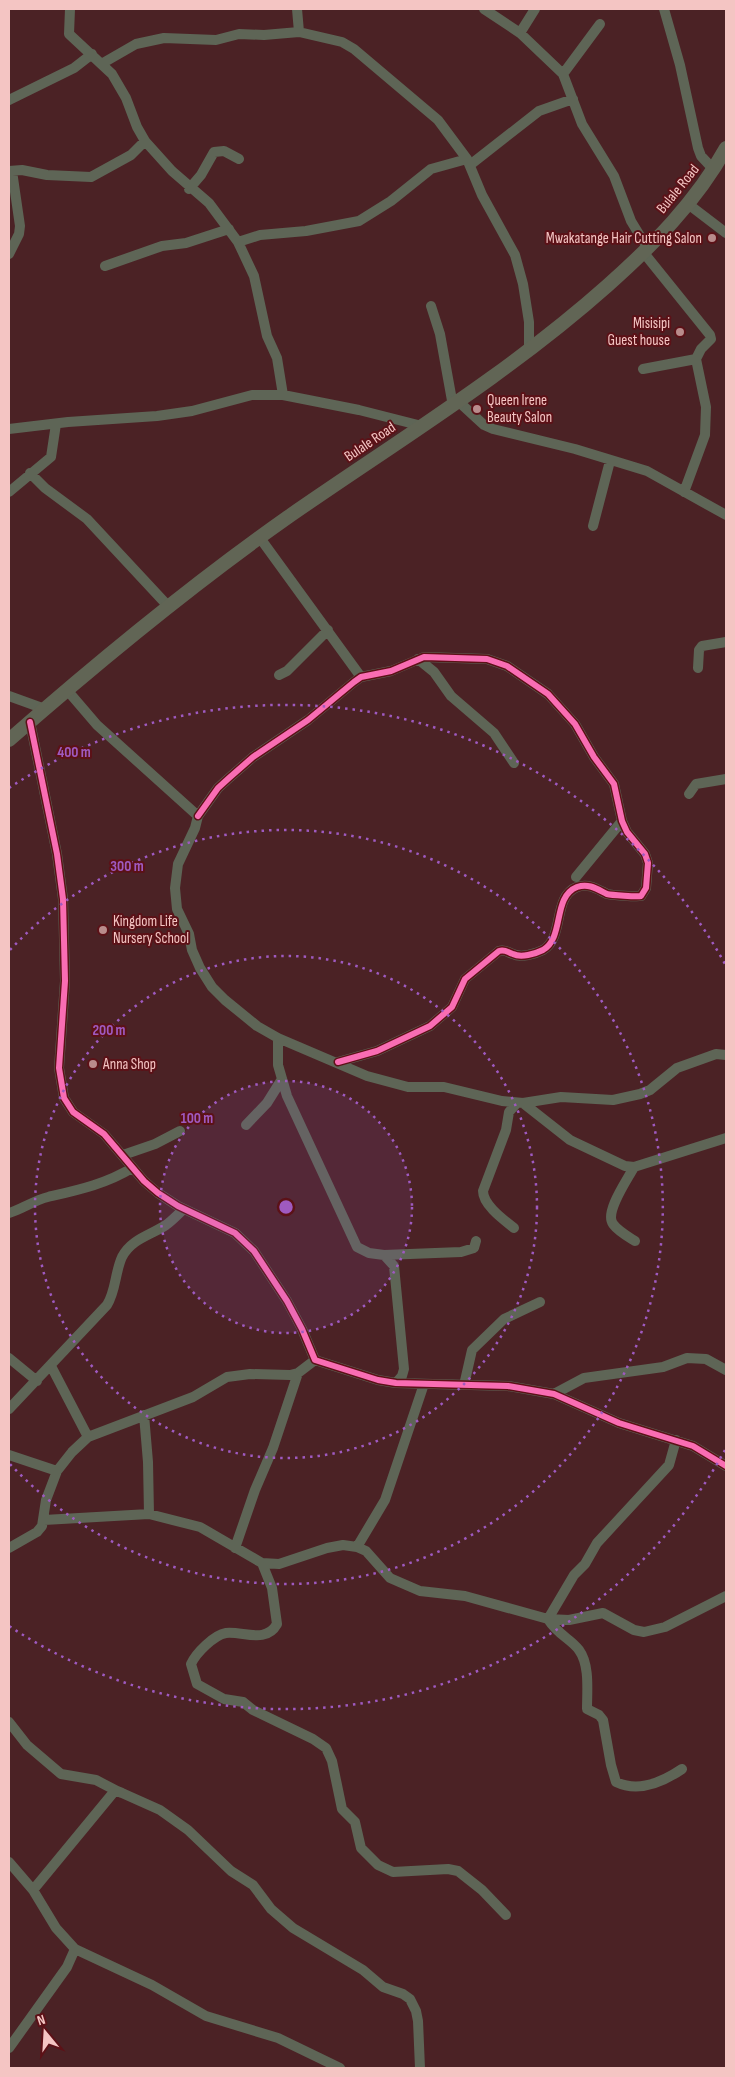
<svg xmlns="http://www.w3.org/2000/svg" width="735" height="2077" font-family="'Sofia Sans Condensed',sans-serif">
<rect width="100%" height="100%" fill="#4b2225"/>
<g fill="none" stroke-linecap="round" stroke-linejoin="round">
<path stroke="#5e6556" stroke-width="10" d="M70,9L69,34L112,74L126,98L137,127L145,141L172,171L209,203L238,242L254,276L267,336L277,358L283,395
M297,9L299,32
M484,9L520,33L563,74L582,124L614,176L631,221L648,249
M664,9L680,65L698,148L701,156L714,170
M520,33L535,9
M103,63L136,44L164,38L216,40L239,34L264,35L299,32L342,42L354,49L438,120L467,159L482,195L515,255L523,284L529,322V351
M563,74L600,24
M9,100L74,68L92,54
M470,165L539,111L573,99
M9,171L22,170L47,175L91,177L131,155L145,141
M189,189L201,175L214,152L224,151L239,159
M688,204L726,233
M238,242L260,235L306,231L359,221L391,201L431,169L467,159
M644,253L710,335L711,339L701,349L696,359L706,407L705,435L684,492
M9,254L19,234L20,226L12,171
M105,266L162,246L186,243L229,229
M431,306L440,334L453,406
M643,369L696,359
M459,402L484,425L493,429L575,449L647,471L726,515
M9,429L68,422L157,416L192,411L252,395H283L359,410L422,426
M30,473L45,488L87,519L168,606
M9,492L51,457L56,424
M593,526L610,461
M260,538L361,677
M418,659L434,672L451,696L494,733L514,763
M698,668L699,650L702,646L726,642
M279,675L287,671L328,630
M67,690L97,725L198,816L195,828L178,864L175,888L177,909L189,934L192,950L200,968L212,987L225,1000L257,1026L278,1038L367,1076L408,1087H444L502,1101L523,1103L570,1140L625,1166L634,1167L726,1138
M9,696L45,709
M30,722L57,854L63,899L65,981L59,1068L64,1098L73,1112L104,1134L144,1181L158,1193L178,1206L235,1233L254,1251L287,1301L302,1329L315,1360L378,1380L396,1383L508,1386L554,1394L619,1423L693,1446L726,1466
M689,794L696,784L726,779
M198,816L218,788L229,778L253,757L308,720L354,682L361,677L391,671L424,657L487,659L507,666L548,694L575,724L594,757L614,784L622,821L627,832L645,854L648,863L646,888L641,896C637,897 611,895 607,894C597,889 589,883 577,887C552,897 565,937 543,950C535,954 521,958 513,954C507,952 505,949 499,951L465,979L452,1007L430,1026L377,1051L338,1062
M576,877L622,821
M278,1038V1065L287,1096L357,1247L369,1253L384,1255L394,1266L404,1369L402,1376L396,1383
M523,1103L561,1097L613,1100L640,1094L650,1090L677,1068L716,1054L726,1055
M246,1125L267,1103L282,1079
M123,1155L155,1144L180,1131
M634,1167C628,1179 604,1212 613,1224C618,1231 627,1236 635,1241
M9,1213C22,1209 35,1200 48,1197C78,1190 106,1184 132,1168
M514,1228C504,1220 483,1205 483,1191L506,1130L509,1112L517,1103
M384,1255L461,1252L474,1248L476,1241
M9,1358L37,1381
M51,1366L88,1437
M464,1385L472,1350L504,1319L540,1302
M554,1394L584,1378L663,1367L687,1358L706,1359L726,1370
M9,1409L107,1305C116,1291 115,1272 122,1257C131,1239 151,1235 166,1225C173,1220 178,1214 184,1209
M144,1415L148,1462L149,1514
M676,1440L669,1465L597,1543L585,1564L574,1575L548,1619C558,1635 571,1639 579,1650C590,1665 587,1691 587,1709L599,1715L603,1720L611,1765L616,1782C639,1793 663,1782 682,1769
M9,1455L57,1471
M44,1520L149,1514L200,1527L262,1563L272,1588L277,1624C266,1644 243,1631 226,1633C214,1635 196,1653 191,1664L197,1684L224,1699L243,1702L253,1710L313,1739L326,1748L332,1761L342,1809L355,1822L361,1848L378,1865L393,1872L448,1869L458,1871L482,1890L506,1915
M357,1547L385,1500L424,1384
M9,1548L37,1532L42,1526L46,1500L57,1471L72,1452L88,1437L193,1397L227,1377L250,1374L290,1375L298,1373L315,1360
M235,1548L255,1490L273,1448L298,1373
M262,1563L279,1564L327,1548L343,1545L357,1547L366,1551L390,1578L420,1591L465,1596L548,1619L569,1620L603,1613L634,1630L644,1632L665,1627L726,1596
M9,1722L27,1745L61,1774L96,1780L117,1791
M9,1862L33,1890L56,1928L75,1949L152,1985L206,2016L278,2038L340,2068
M33,1890L113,1793L117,1791L122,1793L160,1810L188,1830L231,1871L253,1885L271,1909L293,1928L363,1970L383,1987L403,1994L410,1999L416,2011L418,2021L420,2068
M9,2048L67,1967L75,1949"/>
<path stroke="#616555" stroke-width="14" d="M9,740C98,662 190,586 288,517C396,442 508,374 607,286C653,245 696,202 726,148"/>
<defs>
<path id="cycleway" d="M30,722L57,854L63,899L65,981L59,1068L64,1098L73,1112L104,1134L144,1181L158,1193L178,1206L235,1233L254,1251L287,1301L302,1329L315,1360L378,1380L396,1383L508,1386L554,1394L619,1423L693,1446L726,1466
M198,816L218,788L229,778L253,757L308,720L354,682L361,677L391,671L424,657L487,659L507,666L548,694L575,724L594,757L614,784L622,821L627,832L645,854L648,863L646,888L641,896C637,897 611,895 607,894C597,889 589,883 577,887C552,897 565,937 543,950C535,954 521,958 513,954C507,952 505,949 499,951L465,979L452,1007L430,1026L377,1051L338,1062"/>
</defs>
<use href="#cycleway" stroke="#5c1117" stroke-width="9"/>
<use href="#cycleway" stroke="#f96db3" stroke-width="6"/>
</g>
<circle cx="286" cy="1207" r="126" fill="#9f5ac0" fill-opacity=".12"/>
<g fill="none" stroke="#9f5ac0" stroke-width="2.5" stroke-dasharray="2.5 5">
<circle cx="286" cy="1207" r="126"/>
<circle cx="286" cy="1207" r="251"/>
<path d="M10 950A377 377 0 1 1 10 1464"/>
<path d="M725 1450A502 502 0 0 1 9 1626M9 788A502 502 0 0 1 725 964"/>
</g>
<g fill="#b98c8c" stroke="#5c1117" stroke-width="2">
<circle cx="712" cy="238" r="5"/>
<circle cx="680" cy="332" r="5"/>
<circle cx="477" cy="409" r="5"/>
<circle cx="103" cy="930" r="5"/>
<circle cx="93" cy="1064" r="5"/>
</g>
<g text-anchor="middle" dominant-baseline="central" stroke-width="4" stroke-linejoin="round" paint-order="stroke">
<g font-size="15" fill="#f4c5c3" stroke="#5c1117">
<text transform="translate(678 189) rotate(-51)">Bulale Road</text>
<text transform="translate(370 442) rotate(-34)">Bulale Road</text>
</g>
<g font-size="15" fill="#f4c5c3" stroke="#5c1117" text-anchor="start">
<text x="702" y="238" text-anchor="end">Mwakatange Hair Cutting Salon</text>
<text x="670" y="323" text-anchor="end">Misisipi<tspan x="670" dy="17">Guest house</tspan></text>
<text x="487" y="400">Queen Irene<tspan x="487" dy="17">Beauty Salon</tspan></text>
<text x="113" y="921">Kingdom Life<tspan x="113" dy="17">Nursery School</tspan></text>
<text x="103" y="1064">Anna Shop</text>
</g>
</g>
<circle cx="286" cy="1207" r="8" fill="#9f5ac0" stroke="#5c1117" stroke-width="2.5"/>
<g font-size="15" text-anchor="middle" font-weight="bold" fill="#9f5ac0" stroke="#5c1117" stroke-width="4" stroke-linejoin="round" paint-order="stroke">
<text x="74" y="757">400 m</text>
<text x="127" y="871">300 m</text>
<text x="109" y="1035">200 m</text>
<text x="197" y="1123">100 m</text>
</g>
<rect width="735" height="2077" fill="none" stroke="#f4c5c3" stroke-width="20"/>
<g transform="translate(45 2032) rotate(342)" stroke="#5c1117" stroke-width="4" paint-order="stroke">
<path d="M0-4L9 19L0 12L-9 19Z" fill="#f4c5c3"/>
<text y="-8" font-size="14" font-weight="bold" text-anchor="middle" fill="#f4c5c3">N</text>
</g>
</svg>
